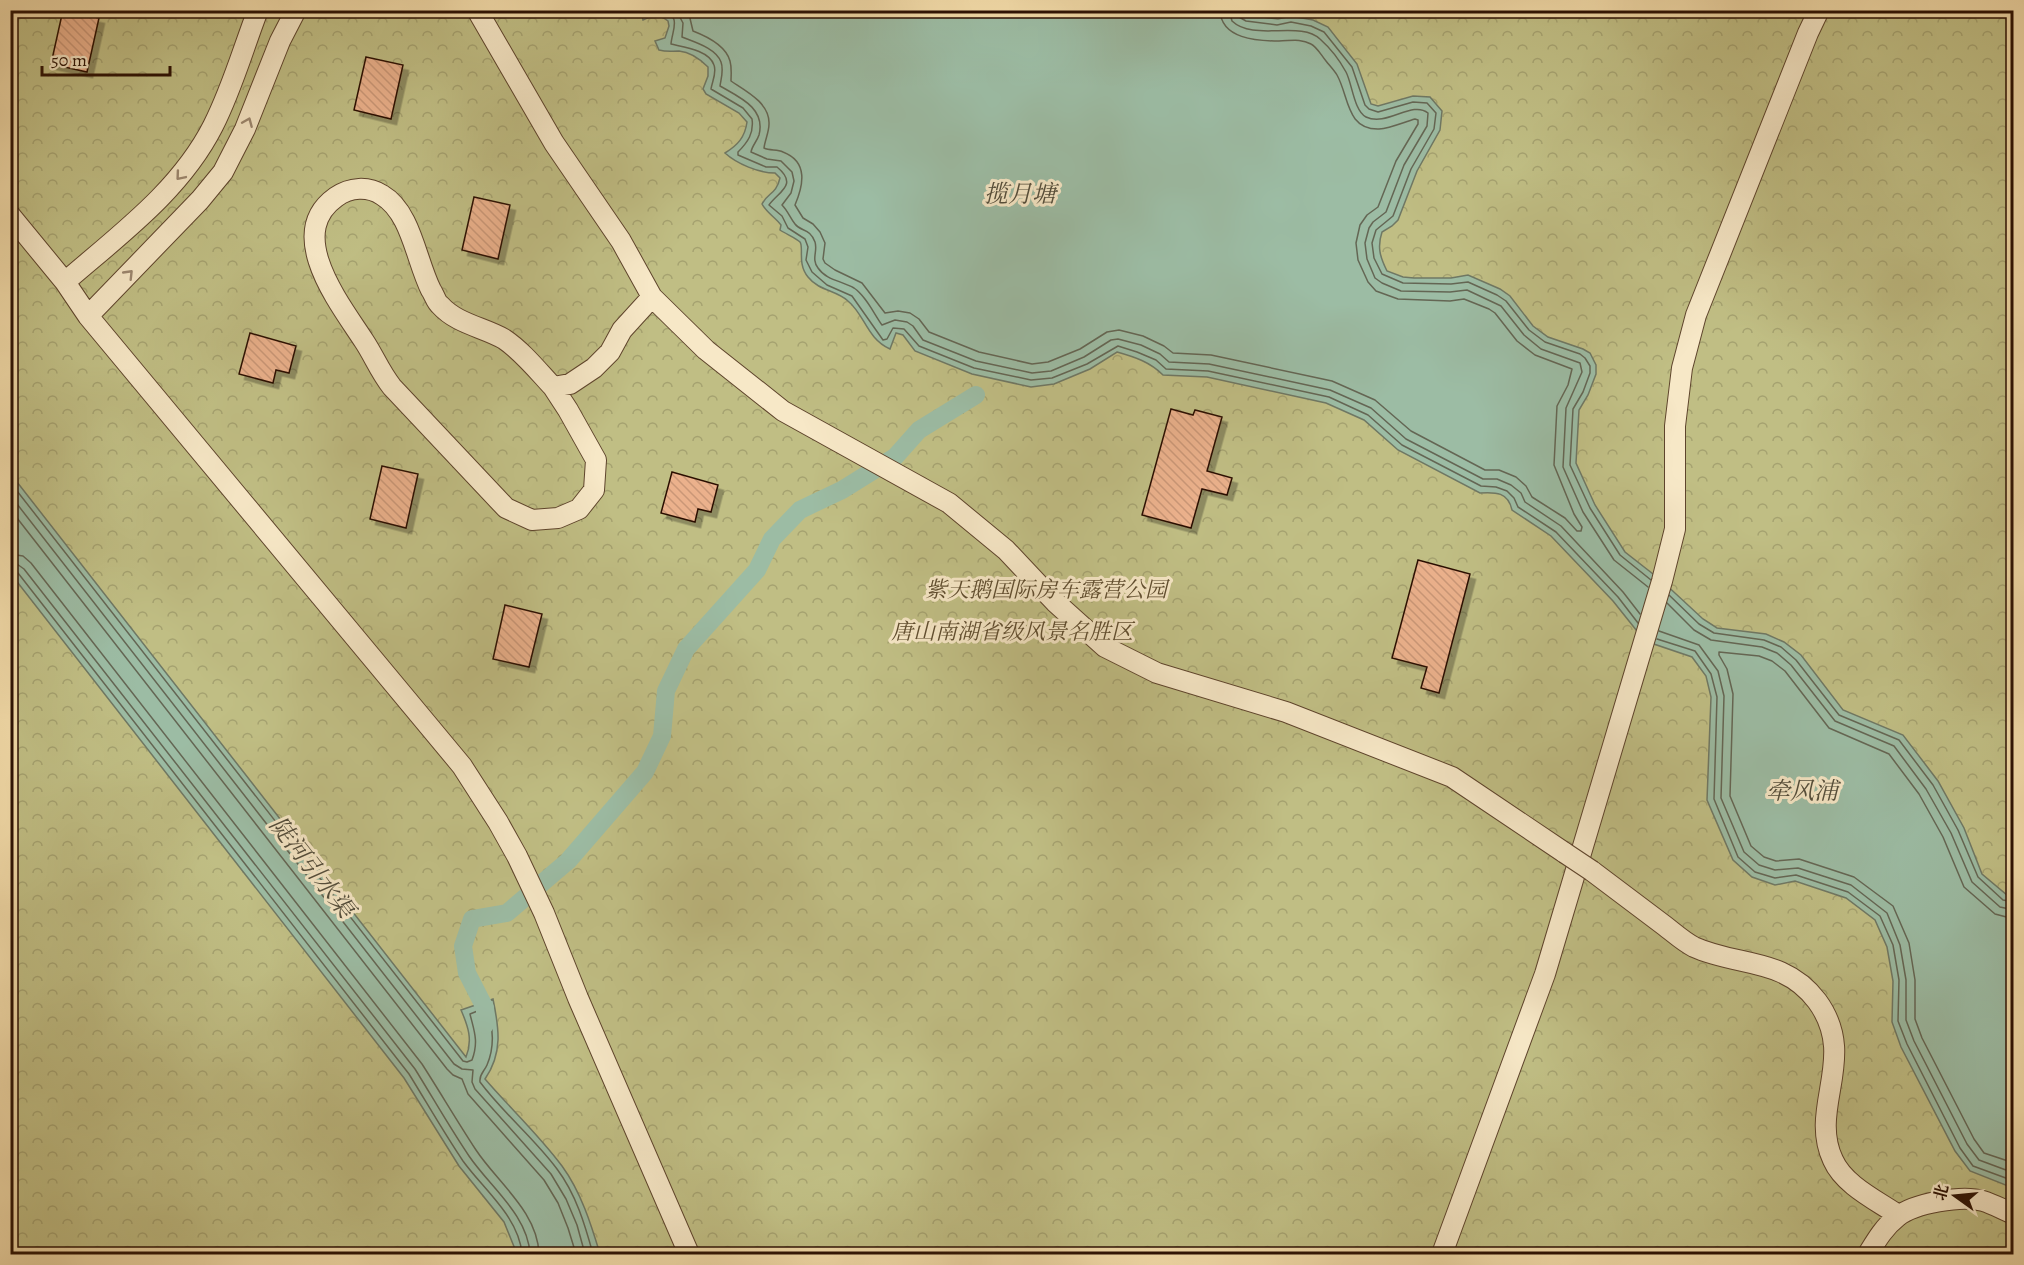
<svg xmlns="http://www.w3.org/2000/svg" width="2024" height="1265" font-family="Alegreya,'Noto Serif SC',serif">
<defs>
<pattern id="park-crowns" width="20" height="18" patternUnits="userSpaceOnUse" patternTransform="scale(1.5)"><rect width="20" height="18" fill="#c0be84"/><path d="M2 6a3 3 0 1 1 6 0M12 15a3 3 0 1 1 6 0" fill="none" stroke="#a5a270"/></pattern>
<pattern id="building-back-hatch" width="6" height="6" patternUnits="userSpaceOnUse" patternTransform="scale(1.5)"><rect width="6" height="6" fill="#ebb18c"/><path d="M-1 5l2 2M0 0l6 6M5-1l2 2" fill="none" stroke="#ca9777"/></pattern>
<filter id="shadow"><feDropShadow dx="5.5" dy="5.5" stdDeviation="0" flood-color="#0004"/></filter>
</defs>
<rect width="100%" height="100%" fill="#f2dba9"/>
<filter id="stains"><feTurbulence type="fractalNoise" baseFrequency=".00333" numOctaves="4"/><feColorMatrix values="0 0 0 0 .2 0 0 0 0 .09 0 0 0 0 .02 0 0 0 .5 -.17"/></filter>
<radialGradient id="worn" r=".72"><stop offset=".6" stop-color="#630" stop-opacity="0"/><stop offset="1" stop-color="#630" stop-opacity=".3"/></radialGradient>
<path fill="url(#park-crowns)" stroke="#766844" stroke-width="1.5" d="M10,11H2013V1254H11Z"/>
<path fill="#9cbca4" stroke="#6f7864" stroke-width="1.5" d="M641,10L1236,11L1247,15L1278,19L1291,16L1313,20L1328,27L1357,64L1371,104L1378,106L1413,96L1430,97L1442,111L1440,130L1417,171L1398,220L1392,226L1382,232C1377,247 1380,257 1387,271L1403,277L1414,278H1451L1468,275L1500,289L1510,296L1533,326L1548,337L1583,349L1590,353L1596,365V374L1588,395L1579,410L1576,463L1595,505L1625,552L1662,581L1703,619L1717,628L1766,634L1784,642L1801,655L1843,710L1903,735L1938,781L1964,828L1982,874L2007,895L2013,897V1188L1970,1171L1955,1151L1901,1047L1892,1022L1893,981L1887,947L1875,920L1846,898L1795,881L1775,885L1752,877L1733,860L1707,800L1711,697L1706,676L1692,657L1645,641L1613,601L1551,536L1512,510C1508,492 1496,492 1480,493L1398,450L1364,420L1326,403L1207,377L1163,375C1150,362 1135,357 1117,352L1090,369L1054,384L1031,387L972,374L915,351L903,335L896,333L890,349C867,339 865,315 848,301C836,290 819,291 808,277C797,264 804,247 800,242C796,238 786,234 780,230L781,225C775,217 767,213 762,204C768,192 776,195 780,178L775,173C759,173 737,164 725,153C738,145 745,137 747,122L739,113L706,94L703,89L708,76V67C700,59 690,52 679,51C671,51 667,52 659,50L655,41L665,38L669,26L668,21C659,14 652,16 643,20Z
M10,473L466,1057C473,1040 468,1026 461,1010L493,999C499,1028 503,1053 485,1079C510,1108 539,1135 562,1166C581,1192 591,1224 600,1254H517L504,1222L459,1166L404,1078L11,574Z"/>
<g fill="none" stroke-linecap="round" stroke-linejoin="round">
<path stroke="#646654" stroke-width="1.5" d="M660,10C683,15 672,30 671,44C683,47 709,50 714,65C717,73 712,82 711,89L743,108L752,119C754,133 748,142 738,152V155L766,167H777C799,185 778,192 769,205L782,216L788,228L805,239L808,247L806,260L812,272L827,285L852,296L883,340L887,339L893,328L904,329L919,346L974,368L1031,380L1052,378L1087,364L1118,346L1137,352L1156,360L1166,369L1208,371L1329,397L1368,415L1402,445L1481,486L1496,487L1507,491L1514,498L1518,507L1556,532L1618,597L1638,623
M676,10L683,23L682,37C694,42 716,48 721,62C724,70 721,79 720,86C739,97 766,108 759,135C757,141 752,146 751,152L767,159L781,161L792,172L794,181L791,193L782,205C788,211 790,218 795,224C801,232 810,228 815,242C818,251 811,259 818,268C826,280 842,281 854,288C866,296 874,314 882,325L895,320L907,322L913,326L923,340L976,361L1032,373L1051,371L1084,357L1111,340L1118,339L1141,345L1160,354L1169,362L1209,364L1330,390L1371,408L1406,439L1483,479H1497L1511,485L1521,493L1525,502L1561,526L1623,592L1640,614
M688,10L693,31C706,36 726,46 730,61C732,68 731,75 731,81C746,91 770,103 769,124C769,132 765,140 764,148C770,151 777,149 783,152C809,162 803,186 795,205L803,218L813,224L820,232L825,243L823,259L825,263L835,270L862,283L885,313L898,311L910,313L919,319L929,332L979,352L1032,364L1048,362L1080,349L1107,332L1119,330L1143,336L1164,346L1173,353L1211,355L1332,381L1375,400L1411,431L1485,470H1499L1516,477L1526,486L1532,497L1565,518L1577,531H1581L1582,527L1574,514L1554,465L1557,406L1568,385L1572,369L1535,355L1517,341L1495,313L1489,309L1464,299L1450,301L1398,299L1376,291L1368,282L1358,260L1356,243L1360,225L1367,215L1378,207L1396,161L1418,124V120L1415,119C1404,122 1391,128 1379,129C1346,130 1349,96 1337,75C1334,70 1330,66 1326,61C1321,55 1317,47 1311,44C1300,38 1290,41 1279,41C1257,41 1221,39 1220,10
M1229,10L1232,21C1254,42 1300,20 1320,39C1329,47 1340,61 1346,72C1352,83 1354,111 1366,117C1387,127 1412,100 1428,113L1427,126L1404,165L1386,212L1373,222L1369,228L1365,243L1367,259L1375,278L1382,283L1401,291L1450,292L1467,290L1501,306L1524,335L1541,349L1580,363L1582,372L1566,408L1563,467L1583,512L1614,560L1648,587
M1237,10L1239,17L1246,21L1277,25L1291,22L1311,26L1324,32L1352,67L1365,105L1369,109L1378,112L1413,102L1427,103L1436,113L1434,129L1411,169L1393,216L1376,230L1372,243L1374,258L1382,274L1403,283L1451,284L1468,282L1497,295L1506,301L1529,330L1545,342L1580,354L1585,358L1590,366V373L1583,392L1573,409L1570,465L1590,508L1620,555L1651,580
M10,482L463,1061L467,1062L472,1060C479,1041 474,1031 470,1014L485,1008L488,1009C493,1027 495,1047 487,1065C484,1072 479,1074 480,1082C503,1113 534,1138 557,1169C576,1194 585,1225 593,1254
M10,495L454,1064L462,1069L473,1070L472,1082L475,1089L551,1174L566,1199L577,1225L585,1254
M10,509L447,1069L453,1075L462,1079L468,1094L544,1180L558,1203L568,1228L576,1254
M10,554L23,556L31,563L422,1064C440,1092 457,1121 476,1150C497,1182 538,1212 539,1254
M10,563L17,564L24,569L415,1069C433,1098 450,1128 469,1156C490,1187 528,1215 530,1254
M10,571L18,573L409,1074C427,1103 444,1133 463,1161C484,1190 519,1217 522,1254
M1669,595L1699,624L1714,633L1764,640L1781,647L1796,660L1839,715L1899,740L1933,785L1958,830L1978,877L2003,900L2014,902
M1667,603L1694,630L1711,640L1762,647L1777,653L1791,665L1835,721L1894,746L1926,789L1951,833L1972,882L2000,907L2014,910
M1659,631L1699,645L1718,671L1724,696L1721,798L1744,852L1759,865L1775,870L1798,868L1851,885L1887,913L1900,945L1906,980V1020L1914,1041L1967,1144L1979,1160L2014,1173
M1657,639L1695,651L1711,674L1717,697L1714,799L1738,857L1755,872L1775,878L1796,875L1848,892L1880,916L1893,945L1899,980L1898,1021L1907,1044L1960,1148L1973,1166L2014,1181
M2014,919L1995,914L1964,887L1943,837L1919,794L1889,754L1829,728L1785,671L1772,661L1759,656L1719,652V655L1727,669L1733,694L1730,796L1751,846L1764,857L1776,861L1799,859L1854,877L1893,906L1909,943L1915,980V1019L1922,1038L1974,1139L1984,1153L2014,1163"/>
<path stroke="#9cbca4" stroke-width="18" d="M485,1025V1008L467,973L463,946L472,919L507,913L568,861L645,772L662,736L666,691L686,649L757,570L772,539L800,510L842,490L895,457L919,430L976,395"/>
</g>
<path fill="url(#building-back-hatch)" stroke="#2c1103" stroke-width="1.5" filter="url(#shadow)" d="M63,10L99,18L87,72L51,64Z
M366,57L403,65L391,119L354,110Z
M474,197L510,205L498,259L462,250Z
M250,333L296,346L289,373L276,370L273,383L239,374Z
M1171,409L1193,415L1195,410L1222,417L1207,471L1232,478L1227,495L1202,489L1191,528L1142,515Z
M382,466L418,474L406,528L370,519Z
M672,472L718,485L711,512L698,509L695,522L661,513Z
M1418,560L1470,574L1439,693L1421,688L1427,667L1392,658Z
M505,605L542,614L529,667L493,659Z"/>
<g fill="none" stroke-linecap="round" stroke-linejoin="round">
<defs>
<path id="minor" d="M477,10L554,143L621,241L652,297L706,350L783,411L949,503L1006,550L1055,602L1105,647L1157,673L1286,712L1452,777L1565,853
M10,215L65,282L88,316L462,766L498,822L517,856L544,913L578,998L689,1254
M65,282C119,235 180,191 213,126C232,89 243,49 258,10
M88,316L200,200L223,172L245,129L280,41L296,10
M553,387L568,410L596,460L594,490L579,509L558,518L532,520L506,508L392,387C380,372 374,356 364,341C340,304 284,234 336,197C350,187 368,186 382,195C411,212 416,260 431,290C434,294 436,302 440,305C457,324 483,327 504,339C522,351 538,371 553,387L570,384L594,368L610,352L622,330L652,297
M1592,871C1616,889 1641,908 1665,926C1674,933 1684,942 1694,947C1738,967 1784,957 1817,1001C1859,1058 1808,1107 1833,1160C1844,1185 1876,1200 1898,1215
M1442,1254L1545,974L1662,581L1675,529V426L1682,368L1696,315L1808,33L1819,10
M1868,1254C1876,1241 1884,1227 1897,1217C1914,1203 1962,1195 1983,1201C1993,1204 2004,1210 2014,1214"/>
</defs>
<use href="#minor" stroke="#5e442c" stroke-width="22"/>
<use href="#minor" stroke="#f7e8c7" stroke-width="20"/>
<defs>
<path id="minor-bridge" d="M1565,853L1592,871"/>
</defs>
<use href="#minor-bridge" stroke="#5e442c" stroke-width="22" stroke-linecap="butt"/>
<use href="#minor-bridge" stroke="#f7e8c7" stroke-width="20"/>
</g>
<defs><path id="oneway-chevron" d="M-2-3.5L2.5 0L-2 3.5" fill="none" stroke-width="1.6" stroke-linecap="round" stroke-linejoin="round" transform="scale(1.5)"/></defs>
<g stroke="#9c876f">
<use href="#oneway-chevron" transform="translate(248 122) rotate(-67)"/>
<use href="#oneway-chevron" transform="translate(180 176) rotate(130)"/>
<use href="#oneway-chevron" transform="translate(129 274) rotate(-46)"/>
</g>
<g text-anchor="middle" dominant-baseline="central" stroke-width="6" stroke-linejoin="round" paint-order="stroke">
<g font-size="22" font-style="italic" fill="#604e30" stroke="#f7e8c7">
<text x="1046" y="590">紫天鹅国际房车露营公园</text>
<text x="1012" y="632">唐山南湖省级风景名胜区</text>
</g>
<g font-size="24" font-style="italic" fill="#534d3b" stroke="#f7e8c7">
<text x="1020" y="194">揽月塘</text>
<text x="1802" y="791">牵风浦</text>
<text transform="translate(312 867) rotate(52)">陡河引水渠</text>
</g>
</g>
<rect width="2024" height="1265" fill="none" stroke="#f2dba9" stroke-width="36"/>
<rect x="12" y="12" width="2000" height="1241" fill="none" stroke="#2c1103" stroke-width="3"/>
<rect x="18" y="18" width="1988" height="1229" fill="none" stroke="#2c1103" stroke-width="1.5"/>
<g transform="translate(1955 1196) rotate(285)" stroke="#f7e8c7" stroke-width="4.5" paint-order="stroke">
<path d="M0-4.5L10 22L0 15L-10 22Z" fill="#2c1103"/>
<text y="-9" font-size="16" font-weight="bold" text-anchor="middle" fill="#2c1103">北</text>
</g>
<path d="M42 66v9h128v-9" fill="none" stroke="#2c1103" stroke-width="3"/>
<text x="51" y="66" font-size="18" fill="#2c1103" stroke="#f7e8c7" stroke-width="4.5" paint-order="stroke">50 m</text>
<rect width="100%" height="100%" filter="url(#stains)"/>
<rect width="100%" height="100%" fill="url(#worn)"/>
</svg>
